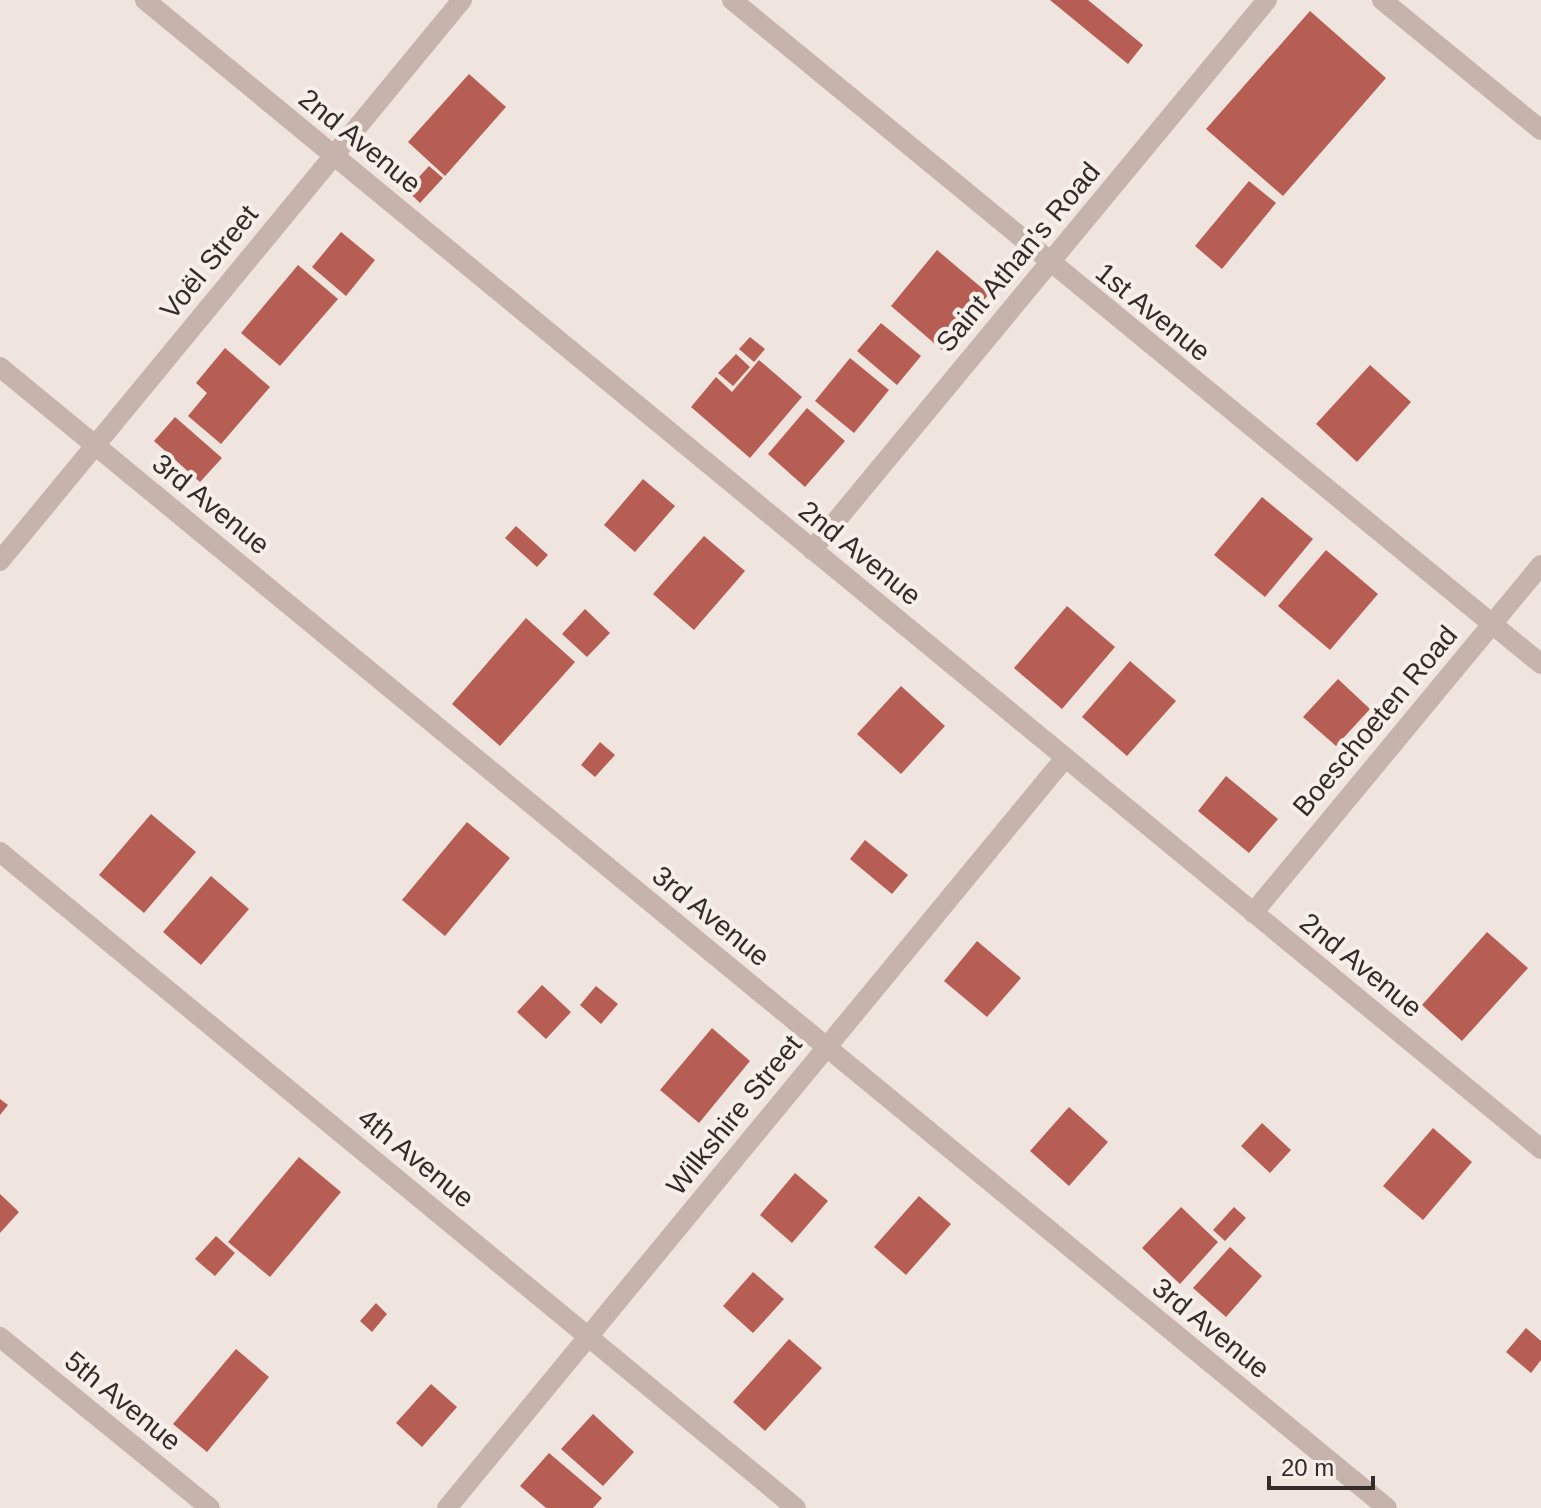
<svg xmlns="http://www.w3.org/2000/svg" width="1541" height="1508" font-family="Arial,sans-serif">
<rect width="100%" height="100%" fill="#efe4de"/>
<path fill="#b75e54" d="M1050,0H1088L1143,45L1128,64Z
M1310,11L1386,78L1283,196L1206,129Z
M469,74L506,107L445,176L408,142Z
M429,166L443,178L420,203L407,190Z
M1249,181L1276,203L1222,269L1195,246Z
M341,232L375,260L346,296L312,267Z
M937,250L989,294L942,350L891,306Z
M298,265L338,299L280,366L241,333Z
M881,323L921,356L897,385L857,351Z
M750,337L765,349L754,362L739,349Z
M225,348L270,387L221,444L188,416L207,393L196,383Z
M736,354L750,367L733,386L718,373Z
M850,358L889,390L854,433L815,401Z
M759,360L802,397L750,458L691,407L716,377L732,392Z
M1370,365L1411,402L1357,462L1316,424Z
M807,408L845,441L805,487L768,454Z
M175,417L222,458L200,482L154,441Z
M643,479L675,506L635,552L604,525Z
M1262,497L1313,539L1265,597L1214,555Z
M516,526L548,555L537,567L505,538Z
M704,536L745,571L694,630L653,594Z
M1326,550L1378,594L1330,650L1278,606Z
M1067,606L1115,647L1062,709L1014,668Z
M585,609L610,633L587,657L562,634Z
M526,618L575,662L500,746L452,704Z
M1130,661L1176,701L1127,756L1082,717Z
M1338,679L1370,709L1336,746L1303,717Z
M901,686L945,726L901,774L857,734Z
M600,742L615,755L595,777L581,765Z
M1226,776L1278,819L1249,853L1198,811Z
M151,814L196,852L144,913L99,875Z
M467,822L510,858L445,936L402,900Z
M865,840L908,875L892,894L850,859Z
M211,876L249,909L201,965L163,932Z
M1487,932L1528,968L1462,1041L1422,1005Z
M977,941L1021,978L987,1017L944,981Z
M542,985L571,1012L546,1039L517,1012Z
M596,986L618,1004L601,1024L580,1005Z
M712,1028L750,1061L699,1123L660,1090Z
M0,1099L8,1105L0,1115Z
M1069,1107L1108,1142L1069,1186L1030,1151Z
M1262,1123L1291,1150L1270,1173L1241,1146Z
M1433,1128L1472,1162L1423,1220L1383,1186Z
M299,1157L341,1192L270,1277L228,1242Z
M795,1173L828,1201L792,1243L760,1215Z
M0,1194L19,1212L0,1233Z
M919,1196L951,1224L906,1275L874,1247Z
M1181,1207L1218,1242L1180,1284L1142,1248Z
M1234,1207L1246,1218L1225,1241L1213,1230Z
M216,1236L235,1253L215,1276L195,1259Z
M1230,1247L1262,1276L1226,1317L1193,1288Z
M753,1272L784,1299L753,1333L723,1306Z
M376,1303L387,1314L372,1332L360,1321Z
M1526,1328L1541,1341V1360L1531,1373L1506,1352Z
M789,1339L822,1368L765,1431L733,1402Z
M236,1349L269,1377L207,1452L173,1424Z
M431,1384L457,1407L422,1447L396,1423Z
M593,1414L634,1452L603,1486L561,1449Z
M549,1453L602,1498L593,1508H546L520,1486Z"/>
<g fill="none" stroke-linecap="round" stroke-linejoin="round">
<path stroke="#c6b3ab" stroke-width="20" d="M145,0L1541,1149
M732,0L1541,664
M1382,0L1541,130
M0,367L1387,1508
M812,550L1267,0
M0,561L462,0
M0,852L796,1508
M1253,913L1541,565
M0,1337L210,1508
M447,1508L1065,758"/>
</g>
<g text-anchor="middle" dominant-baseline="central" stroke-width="8" stroke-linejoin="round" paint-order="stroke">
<g font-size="28" fill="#352b29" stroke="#f7efea">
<text transform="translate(360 141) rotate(39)">2nd Avenue</text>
<text transform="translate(1018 257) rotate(-50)">Saint Athan's Road</text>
<text transform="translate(209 262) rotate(-51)">Voël Street</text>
<text transform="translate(1153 312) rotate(39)">1st Avenue</text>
<text transform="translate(211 504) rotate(39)">3rd Avenue</text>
<text transform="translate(860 553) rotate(39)">2nd Avenue</text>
<text transform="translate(1375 721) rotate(-50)">Boeschoeten Road</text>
<text transform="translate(711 916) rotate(39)">3rd Avenue</text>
<text transform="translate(1361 965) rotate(39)">2nd Avenue</text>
<text transform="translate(734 1115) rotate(-51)">Wilkshire Street</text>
<text transform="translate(416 1158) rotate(39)">4th Avenue</text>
<text transform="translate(1211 1328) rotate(39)">3rd Avenue</text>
<text transform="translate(123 1401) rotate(39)">5th Avenue</text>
</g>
</g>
<path d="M1269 1476v12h104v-12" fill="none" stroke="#352b29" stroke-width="4"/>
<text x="1281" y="1476" font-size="24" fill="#352b29" stroke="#f7efea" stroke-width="6" paint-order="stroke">20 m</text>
</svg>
